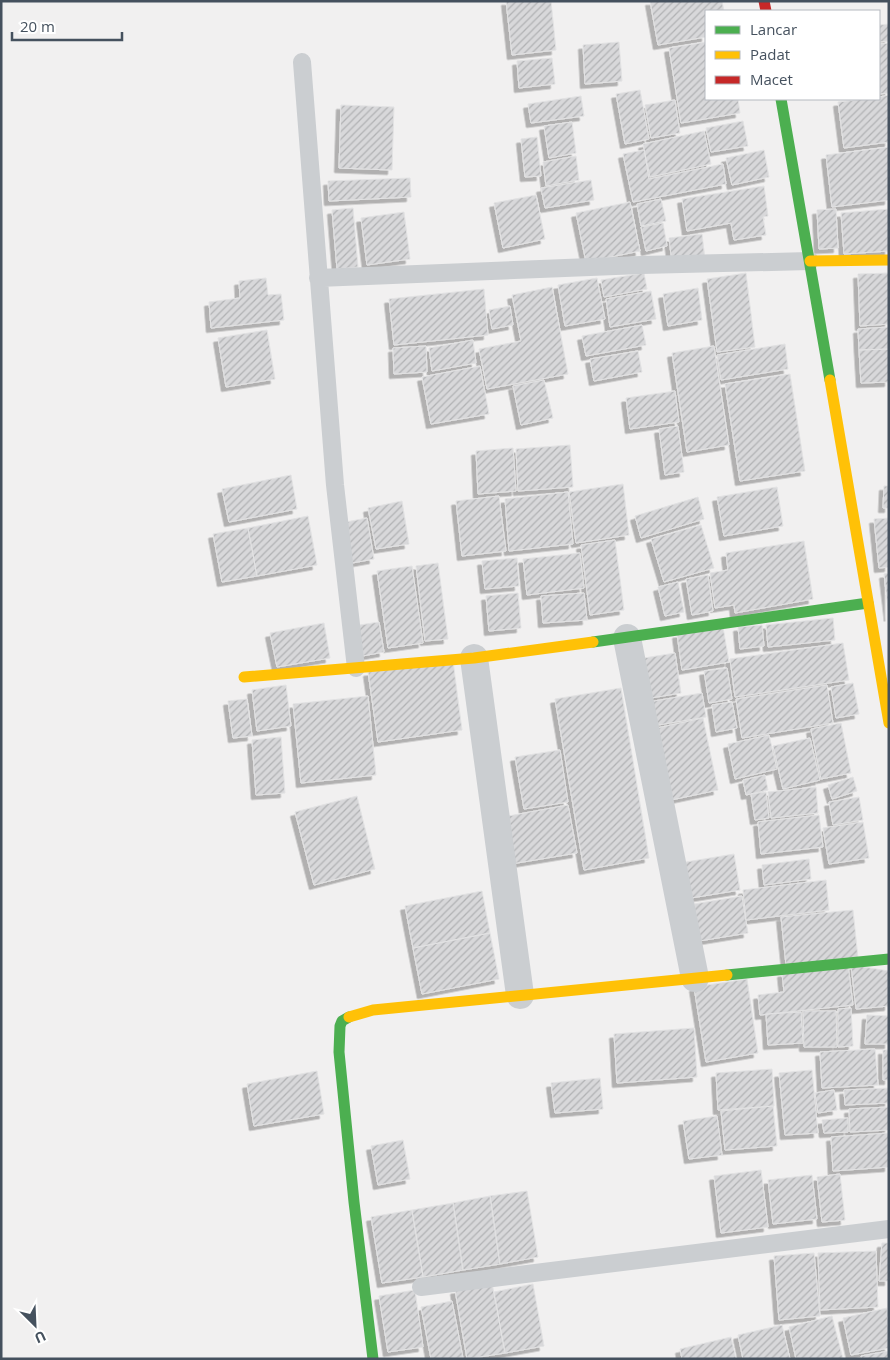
<svg xmlns="http://www.w3.org/2000/svg" width="890" height="1360" font-family="'Open Sans',sans-serif">
<defs>
<pattern id="building-hatch" width="6" height="6" patternUnits="userSpaceOnUse" patternTransform="scale(1.25)"><rect width="6" height="6" fill="#d8d8da"/><path d="M-1 1l2-2M0 6l6-6M5 7l2-2" fill="none" stroke="#b1b2b4"/></pattern>
<filter id="shadow"><feDropShadow dx="-4.5" dy="4.5" stdDeviation="0" flood-color="#0004"/></filter>
</defs>
<rect width="100%" height="100%" fill="#f1f0f0"/>
<path fill="url(#building-hatch)" stroke="#e2e2e3" filter="url(#shadow)" d="M506,1H551L556,50L512,55Z
M650,1H722L724,11H706V37L658,45Z
M889,24V41L879,42V25Z
M619,42L622,81L585,84L583,45Z
M706,42V99H738L740,113L681,123L669,48Z
M889,43V93L879,94V44Z
M552,58L555,84L519,88L517,61Z
M640,90L649,139L625,144L616,94Z
M889,95V142L844,148L838,102L864,99H879V97Z
M581,96L584,116L531,123L528,104Z
M675,100L680,133L651,138L645,105Z
M341,105L394,107L392,170L339,168Z
M743,121L748,146L711,152L706,128Z
M572,122L576,153L549,158L544,126Z
M704,131L711,164L650,177L643,144Z
M537,137L541,176L525,177L521,139Z
M889,147V200L832,207L826,155Z
M644,150L649,179L723,164L726,184L633,202L623,154Z
M764,150L769,177L732,185L726,158Z
M576,156L579,180L546,186L543,162Z
M410,178L411,197L329,201L328,181Z
M591,180L594,200L545,208L541,188Z
M764,186L768,216L763,217L766,235L734,240L731,223L687,231L682,199Z
M536,195L545,239L503,248L494,203Z
M661,199L666,221L641,226L637,204Z
M630,202L640,251L586,262L576,213Z
M353,208L358,267L337,269L332,210Z
M836,209L838,248L819,249L817,210Z
M889,209V251L844,254L841,213Z
M404,212L410,259L367,265L361,218Z
M663,223L667,246L646,251L641,227Z
M702,234L705,259L672,263L669,238Z
M644,273L647,289L604,297L601,280Z
M746,273L755,347L717,352L707,279Z
M889,273V324L860,326L858,274Z
M266,278L268,295L281,294L284,320L211,328L209,302L240,298L239,281Z
M597,278L605,319L565,326L558,285Z
M552,287L568,374L487,389L479,349L521,341L512,295Z
M698,288L702,320L668,326L663,294Z
M484,289L488,335L394,345L389,299Z
M651,291L656,319L610,327L606,299Z
M510,306L513,325L492,329L489,310Z
M642,325L646,345L586,356L582,336Z
M889,327V349L859,350L858,329Z
M267,330L275,379L226,387L218,338Z
M473,340L476,363L432,371L429,348Z
M785,344L788,369L721,380L717,355Z
M426,346L427,372L394,374L393,348Z
M714,346L729,445L687,452L672,353Z
M889,349V382L861,383L859,350Z
M638,351L642,372L594,381L590,359Z
M480,366L489,414L431,424L422,377Z
M790,374L805,471L740,481L725,384Z
M544,380L553,418L521,425L513,386Z
M675,391L679,422L630,429L626,398Z
M678,426L684,472L665,475L659,429Z
M570,445L573,487L518,491L516,449Z
M513,448L516,491L478,494L476,451Z
M291,475L297,509L229,522L222,489Z
M623,484L629,535L576,543L569,492Z
M884,486H889V508H883Z
M777,487L783,526L724,536L717,497Z
M568,492L573,544L509,551L505,499Z
M499,496L506,551L462,556L456,501Z
M698,497L704,519L641,538L635,516Z
M402,501L409,544L376,549L368,508Z
M308,516L317,565L257,576L248,528Z
M367,518L374,559L352,563L346,522Z
M889,518V567L879,568L874,519Z
M701,525L714,568L664,582L651,539Z
M248,528L257,576L222,582L213,534Z
M615,540L624,610L590,615L581,545Z
M804,541L813,599L735,613L734,605L715,608L710,573L728,570L726,553Z
M580,553L584,588L527,595L523,559Z
M517,558L519,586L485,589L482,561Z
M438,563L448,639L425,641L416,566Z
M412,566L423,643L388,648L377,571Z
M889,573V617L884,574Z
M708,575L713,611L692,615L686,579Z
M678,582L684,612L665,616L658,587Z
M518,593L521,628L489,631L486,596Z
M584,593L587,620L543,623L541,596Z
M833,618L835,640L768,647L766,625Z
M379,622L384,652L357,657L353,626Z
M324,623L330,658L277,667L270,633Z
M762,625L764,646L740,649L738,627Z
M723,627L729,662L682,670L677,634Z
M843,643L849,680L735,697L730,659Z
M675,653L681,693L651,698L644,658Z
M453,661L462,730L378,742L368,672Z
M727,668L732,699L709,703L704,671Z
M853,683L859,714L836,718L831,687Z
M286,685L291,726L257,731L252,690Z
M827,685L833,723L742,738L736,699Z
M621,688L649,858L584,870L555,699Z
M702,693L706,717L652,726L648,702Z
M368,696L376,775L301,783L293,704Z
M247,699L252,736L233,738L228,701Z
M732,702L737,728L716,732L712,705Z
M703,718L718,790L671,800L657,728Z
M841,723L851,773L821,779L811,729Z
M769,735L777,769L735,779L728,744Z
M281,737L285,793L256,795L252,740Z
M810,738L820,780L783,789L773,746Z
M560,750L568,802L524,809L515,757Z
M765,775L768,790L746,795L743,780Z
M853,777L857,791L832,799L828,785Z
M816,787L818,813L771,818L768,792Z
M766,792L769,818L755,820L751,794Z
M357,796L375,869L314,885L295,812Z
M859,797L863,820L833,825L829,802Z
M568,805L577,853L511,864L503,817Z
M819,815L823,847L761,854L758,822Z
M863,822L869,858L829,864L823,828Z
M734,854L740,890L685,899L680,863Z
M809,859L811,879L764,885L762,865Z
M826,880L829,910L746,920L743,890Z
M482,891L490,933L413,948L405,906Z
M742,896L748,933L699,941L694,904Z
M853,910L858,958L786,965L781,917Z
M490,933L499,979L422,994L413,948Z
M848,965L853,1005L760,1015L758,995L784,992L782,973Z
M851,965L889,971V1006L856,1009Z
M747,979L758,1053L706,1062L694,987Z
M851,1008L853,1046L838,1047V1009Z
M803,1011H836L837,1047H804Z
M801,1012L803,1043L768,1045L766,1014Z
M867,1015L889,1016V1044H865Z
M694,1028L697,1077L617,1083L614,1034Z
M875,1049L878,1085L822,1088L820,1052Z
M883,1050H889V1080H883Z
M772,1069L774,1106L718,1110L716,1073Z
M812,1070L818,1133L785,1135L779,1073Z
M317,1071L324,1114L254,1126L247,1084Z
M600,1078L603,1109L555,1113L551,1083Z
M889,1088V1103L845,1105L844,1090Z
M834,1090L837,1110L818,1113L815,1093Z
M773,1106L777,1146L725,1150L721,1111Z
M889,1107V1130L850,1132L849,1109Z
M717,1116L722,1155L689,1159L683,1121Z
M848,1118V1132L824,1133L822,1120Z
M889,1133V1167L833,1171L831,1137Z
M403,1140L410,1179L378,1185L371,1146Z
M761,1170L768,1227L721,1233L714,1176Z
M840,1174L845,1220L822,1222L817,1177Z
M812,1175L817,1219L773,1224L768,1180Z
M527,1191L538,1257L500,1264L490,1196Z
M490,1196L500,1264L463,1270L453,1203Z
M453,1203L463,1270L423,1277L412,1210Z
M412,1210L423,1277L382,1283L371,1217Z
M882,1243H889V1281H879Z
M876,1251L878,1307L820,1310L818,1253Z
M814,1253L820,1316L779,1320L774,1256Z
M492,1283L505,1353L467,1359L455,1290Z
M533,1284L544,1346L505,1353L494,1292Z
M415,1290L423,1347L388,1352L379,1296Z
M452,1301L463,1358L431,1359L421,1307Z
M887,1308L889,1348L851,1355L843,1318Z
M832,1316L843,1359H796L789,1327Z
M782,1325L790,1359H743L738,1335Z
M731,1337L736,1359H682L680,1349Z
M889,1351V1359H862L861,1356Z"/>
<g fill="none" stroke-linecap="round" stroke-linejoin="round">
<path stroke="#cbced1" stroke-width="18" d="M302,62L335,485L356,668
M318,278L641,265L810,261
M421,1287L889,1229"/>
<path stroke="#cbced1" stroke-width="28" d="M627,638L695,978
M474,658L520,995"/>
<path stroke="#4caf50" stroke-width="11" d="M781,99L830,380
M593,642L868,603
M727,975L889,959
M349,1017L342,1021L340,1026L339,1052L354,1202L373,1359"/>
<path stroke="#ffc107" stroke-width="11" d="M810,261L889,260
M830,380L889,723
M244,677L474,658L593,642
M349,1017L373,1010L727,975"/>
<path stroke="#c62828" stroke-width="11" d="M764,1L766,11"/>
</g>
<rect width="890" height="1360" fill="none" stroke="#45515e" stroke-width="5"/>
<rect x="705" y="10" width="175" height="90" fill="#ffffff" stroke="#b5b9bf"/>
<rect x="715" y="26" width="25" height="8" fill="#4caf50" stroke="#b5b9bf"/>
<text x="750" y="35" font-size="15" fill="#45515e">Lancar</text>
<rect x="715" y="51" width="25" height="8" fill="#ffc107" stroke="#b5b9bf"/>
<text x="750" y="60" font-size="15" fill="#45515e">Padat</text>
<rect x="715" y="76" width="25" height="8" fill="#c62828" stroke="#b5b9bf"/>
<text x="750" y="85" font-size="15" fill="#45515e">Macet</text>
<g transform="translate(35 1325) rotate(156)" stroke="#ffffff" stroke-width="4" paint-order="stroke">
<path d="M0-4L9 19L0 12L-9 19Z" fill="#45515e"/>
<text y="-8" font-size="14" font-weight="bold" text-anchor="middle" fill="#45515e">U</text>
</g>
<path d="M12 32v8h110v-8" fill="none" stroke="#45515e" stroke-width="2.5"/>
<text x="20" y="32" font-size="15" fill="#45515e" stroke="#ffffff" stroke-width="4" paint-order="stroke">20 m</text>
</svg>
